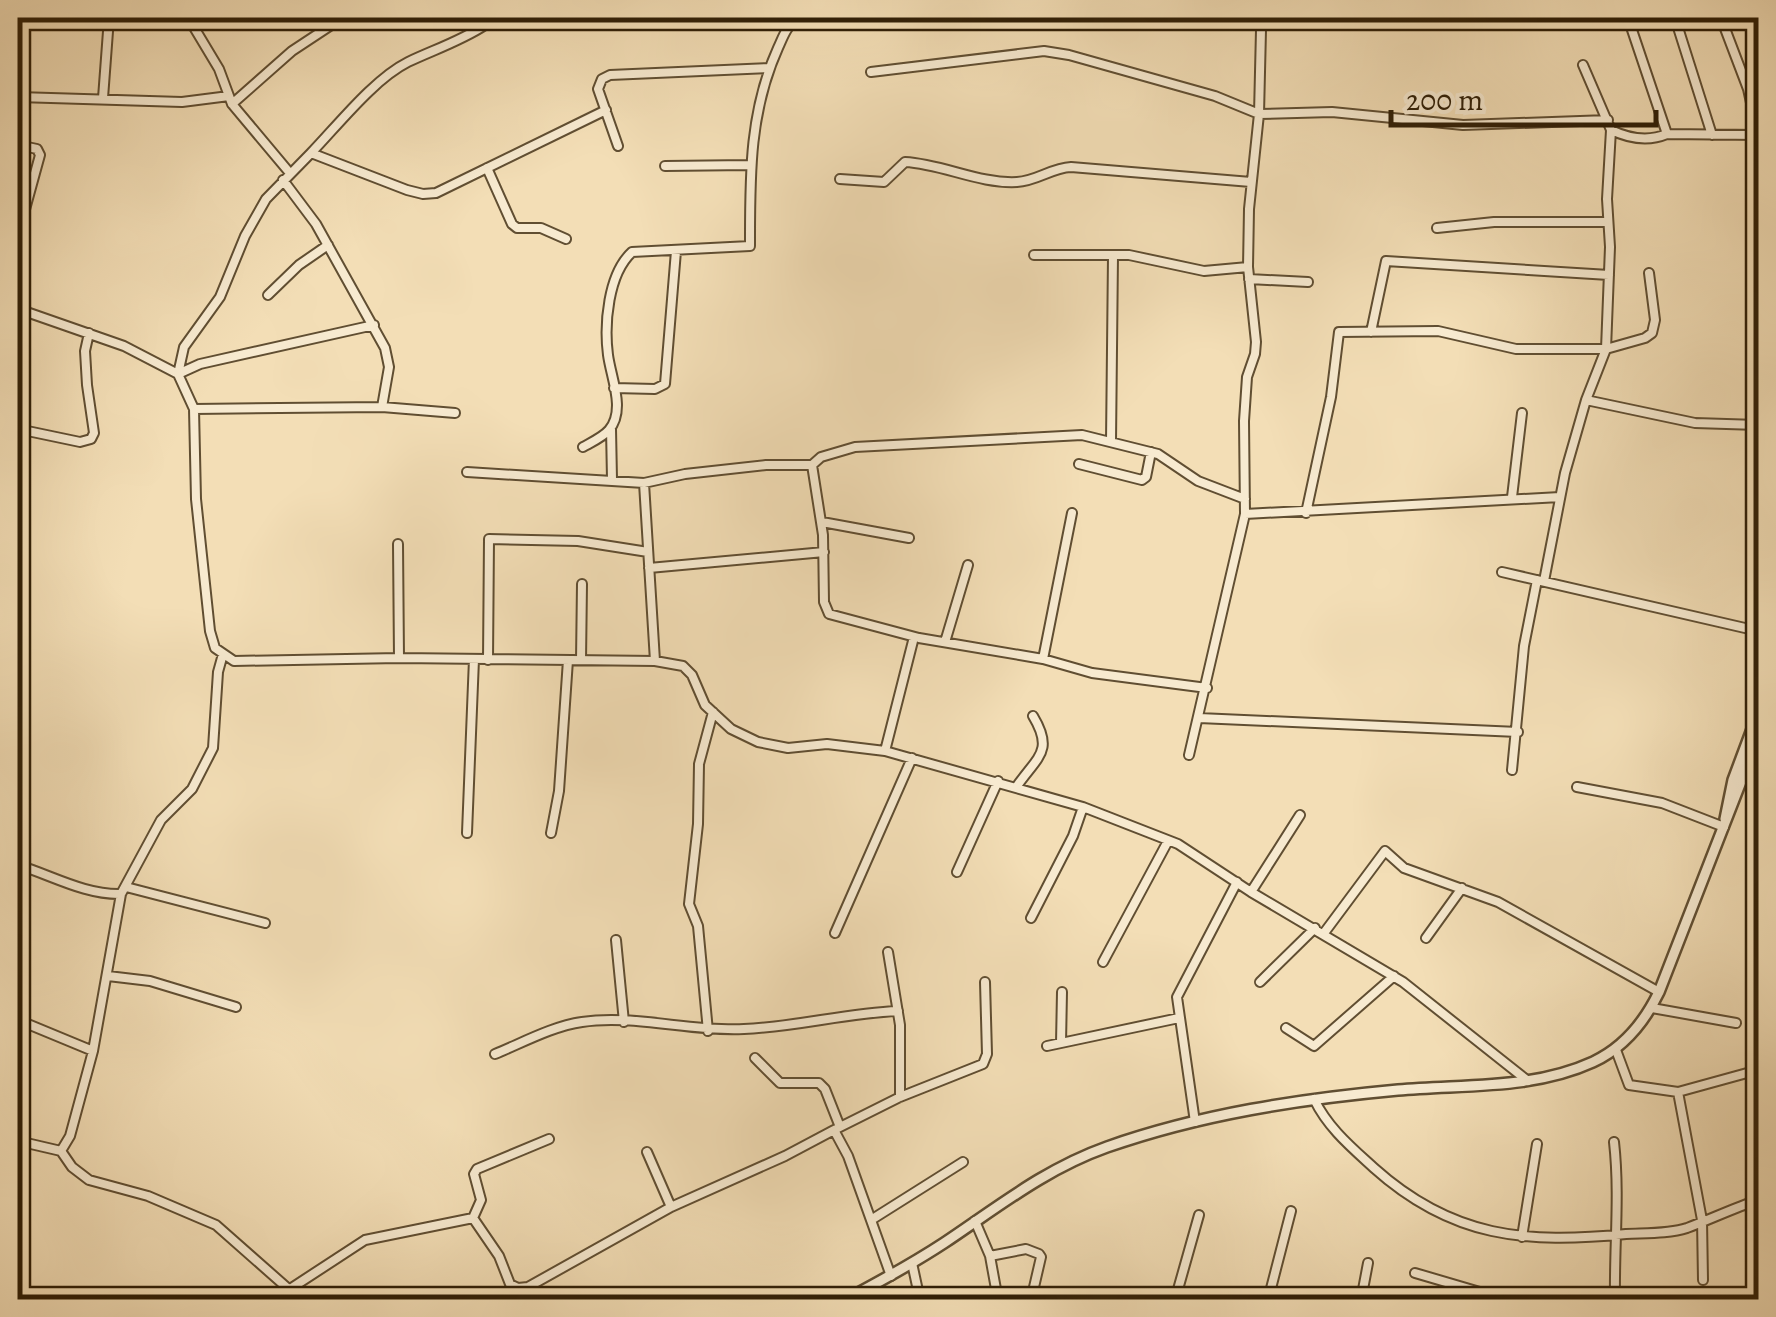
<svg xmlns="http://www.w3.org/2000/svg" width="1776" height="1317" font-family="Alegreya,serif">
<rect width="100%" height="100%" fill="#f3deb6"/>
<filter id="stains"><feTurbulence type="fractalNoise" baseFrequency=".002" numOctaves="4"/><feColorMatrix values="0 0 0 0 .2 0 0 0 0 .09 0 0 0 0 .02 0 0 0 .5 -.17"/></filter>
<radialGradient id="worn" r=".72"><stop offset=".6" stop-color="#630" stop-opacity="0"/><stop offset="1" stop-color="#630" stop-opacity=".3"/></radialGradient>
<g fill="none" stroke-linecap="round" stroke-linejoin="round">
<defs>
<path id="minor" d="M183,18L189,19L219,69L232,104L289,172
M1628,18L1667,134L1758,135
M1675,18L1712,135
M1721,18L1748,89L1758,135
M871,72L1044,51L1069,55L1215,96L1259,114L1332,112L1463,125L1608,120
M18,88L22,18
M18,97L182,102L229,96
M103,98L109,18
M232,104L292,51L342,18
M1611,130C1630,139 1648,142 1667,134
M18,145L37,149L40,155L18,235
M618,146L598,89L602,79L610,75L768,68
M311,153C338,125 374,79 408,62C433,50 461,41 485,25L486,18
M665,166L749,165
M487,168L512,224L517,228H541L566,239
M840,179L884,182L905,162C943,164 979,184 1017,182C1037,181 1051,168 1071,167L1251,182
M283,180L316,224L385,348L389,367L382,407
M1437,228L1494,222H1608
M1034,255H1129L1204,271L1248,267
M1249,279L1308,282
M268,295L299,265L328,245
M18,309L124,346L178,374L194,409L196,499L210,631L215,648L234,661L399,658L655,661L683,666L692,675L705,705L731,729L758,742L788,748L827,744L885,751L1083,807L1178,844L1251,892L1403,982L1528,1081
M1371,332L1386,261L1609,275
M178,374L184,347L220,297L245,236L266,199L311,153L407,190L423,194L436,193L606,110
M178,374L200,364L374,325
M614,388L655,389L665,384L676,251
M1586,400L1695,423L1758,425
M194,409L382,407L455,413
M18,429L80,442L91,439L94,433L87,385L85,351L89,333
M611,429L612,479
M1111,441L1113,256
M583,447C592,442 603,437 609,430C626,410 611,378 608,355C604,324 608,274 632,252L750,246C750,177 749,112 778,48C784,35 787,24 800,18
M1079,464L1142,480L1146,477L1151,452
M467,472L644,483L685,474L766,465H812
M644,483L655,661
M1512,497L1522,413
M1306,513L1331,397L1339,332L1438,331L1516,349H1606L1645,338L1652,333L1655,320L1649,273
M1245,514L1560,497
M822,522L909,538
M398,544L399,658
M649,568L824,552
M1502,572L1758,631
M1544,581L1565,473L1586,400L1606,349L1610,247L1607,199L1611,130L1583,65
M945,642L968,565
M1043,659L1072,513
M488,660L489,539L578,541L648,552
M581,660L582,584
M1207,688L1092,673L1043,659L919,638L829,614L824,602L823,535L812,465L821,457L855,447L1082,435L1158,454L1198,481L1245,499
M1199,718L1518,732
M885,751L914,637
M1189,755L1245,514L1244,421L1247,377L1255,354L1256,342L1248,267L1249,209L1259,114L1261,30L1258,18
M1512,770L1524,646L1537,580
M1017,786C1038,756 1054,751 1033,716
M1577,787L1662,803L1724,827
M467,833L474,659
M551,833L559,791L568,660
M18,865C51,875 85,895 121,894L161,820L192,789L213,748L218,672L223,654
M957,872L998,781
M126,887L265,923
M1251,892L1300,815
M1031,918L1073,836L1083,807
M835,933L912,758
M1324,933L1385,851L1404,868L1498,902L1659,992
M1426,938L1462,888
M616,940L624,1022
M888,952L900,1025V1097
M1103,962L1168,841
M108,976L150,981L236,1007
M18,979L20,973
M1260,982L1315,928
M1652,1008L1736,1023
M18,1020L93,1051
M1286,1028L1314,1046L1394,976
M708,1031L698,926L689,904L698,824L699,764L713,712
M1061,1043L1062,992
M1047,1046L1179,1018
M1616,1050L1629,1085L1678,1092L1758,1070
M495,1054C522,1043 553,1026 582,1022C633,1014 691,1032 744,1029C796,1027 846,1013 898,1011
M755,1058L780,1083H819L825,1089L840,1127
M1678,1092L1702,1220L1703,1280
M1314,1099C1328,1128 1351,1147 1374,1168C1452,1238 1526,1244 1626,1234C1645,1233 1669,1234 1687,1228C1711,1219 1734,1208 1758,1200
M1195,1122L1177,997L1237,882
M834,1130L900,1097L983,1064L987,1054L985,982
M549,1139L477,1169L474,1174L481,1200L473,1218L499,1256L510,1284L518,1288L528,1287L671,1207L785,1156L834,1130L848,1156L891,1276
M18,1141L61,1151L72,1167L89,1180L148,1196L216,1225L301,1300
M1614,1142C1620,1195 1614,1247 1615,1300
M61,1151L70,1136L93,1051L121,894
M647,1152L671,1207
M871,1220L963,1162
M975,1221L990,1256L996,1289
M1522,1237L1537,1144
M990,1256L1026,1249L1039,1254L1041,1257L1031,1300
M912,1263L920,1300
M1415,1273L1507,1300
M290,1289L365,1240L473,1218
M757,1299V1300
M1175,1300L1199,1215
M1268,1300L1291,1211
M1361,1300L1368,1263"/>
<path id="tertiary" d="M1725,819L1733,780L1758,713
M845,1300C879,1282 912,1264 944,1243C998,1207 1045,1169 1107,1147C1201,1114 1300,1099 1398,1090C1463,1084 1532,1090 1593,1062C1623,1048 1645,1021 1659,992L1758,738"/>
</defs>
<use href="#minor" stroke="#604e32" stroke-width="12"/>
<use href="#tertiary" stroke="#604e32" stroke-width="14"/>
<use href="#minor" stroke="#f7ead0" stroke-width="8"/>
<use href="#tertiary" stroke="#f7ead0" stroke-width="9"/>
</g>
<rect width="1776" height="1317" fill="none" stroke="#f3deb6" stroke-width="60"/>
<rect x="20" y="20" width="1736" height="1277" fill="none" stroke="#2f1e06" stroke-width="5"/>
<rect x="30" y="30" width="1716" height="1257" fill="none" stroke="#2f1e06" stroke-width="2.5"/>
<path d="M1391 110v15h265v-15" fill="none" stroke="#2f1e06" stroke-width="5"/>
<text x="1406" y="110" font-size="30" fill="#2f1e06" stroke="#f7ead0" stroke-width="8" paint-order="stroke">200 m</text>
<rect width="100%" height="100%" filter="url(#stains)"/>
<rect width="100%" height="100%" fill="url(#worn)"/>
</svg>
